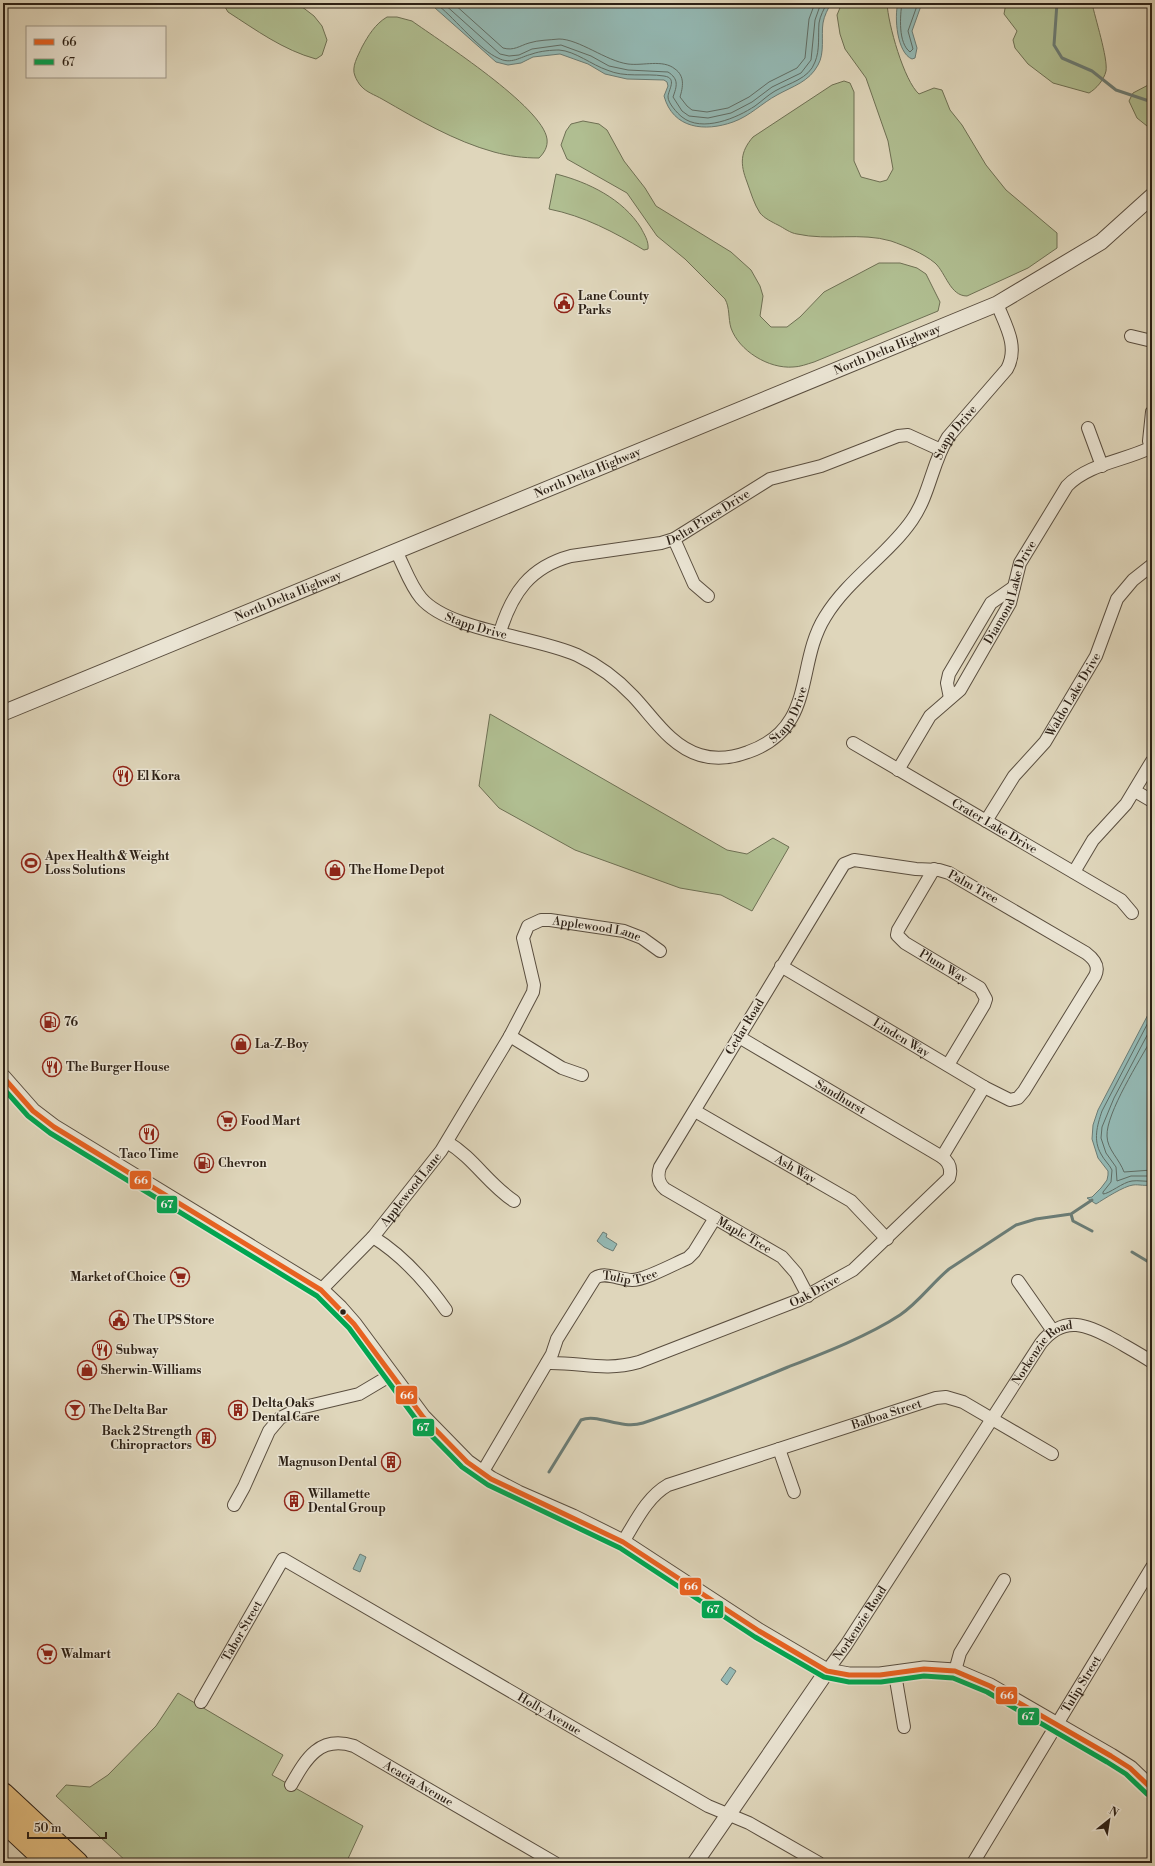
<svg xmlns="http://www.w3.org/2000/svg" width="1155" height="1866" font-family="'Libre Bodoni',serif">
<rect width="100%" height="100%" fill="#dfd6bb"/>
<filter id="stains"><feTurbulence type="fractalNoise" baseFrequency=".005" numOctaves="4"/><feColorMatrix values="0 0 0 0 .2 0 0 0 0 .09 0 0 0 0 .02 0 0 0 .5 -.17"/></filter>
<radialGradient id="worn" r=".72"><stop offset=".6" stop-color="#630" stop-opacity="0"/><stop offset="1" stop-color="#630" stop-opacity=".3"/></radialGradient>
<path fill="#b0be91" stroke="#6e7054" d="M226,3H297L314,16L322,26L327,40L322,55L316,59C283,50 256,30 228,12L225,7Z
M842,3H887C888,24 904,81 919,94L934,88L942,90L950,110L962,125L986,165L1006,190L1057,233V248L1028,268L967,296C950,296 946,273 935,263C923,253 905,246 891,241C861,232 828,241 797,234C790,233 784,228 778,225C772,222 764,218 760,213C754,204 751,193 747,182C740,164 740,152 753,137L832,85L844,81L850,83L854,92V161L861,177L880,182L887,180L893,169L888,141L866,78L845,49L840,34L837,15Z
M1006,3H1092C1095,18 1108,58 1106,71C1104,80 1096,89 1089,93L1053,83L1028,64L1015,48L1013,40L1017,31L1004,14Z
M387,17H397L412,21C440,41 543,107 547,139C548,147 544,153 539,158C523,158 509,156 494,152C454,141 417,119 382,99C375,95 366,92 361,86C359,84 356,79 355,76C351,67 358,56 362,47C368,36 375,24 387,17Z
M1152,83V130L1137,118L1129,101L1133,93Z
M583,121L599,124L607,130L624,161L645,188L656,206L731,252L751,270L760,286L763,296L760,316L771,327H787L800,317L824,292L879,263H900L917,268L926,274L940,302L938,311L814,362C807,364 800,367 793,367C769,369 739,351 731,328C728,318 730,308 725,299L685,259L657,236L627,193L567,159L561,145L566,131L571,124Z
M556,174C588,182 623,199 641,228C644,234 649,241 648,249L644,250C614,232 584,216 549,209Z
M490,714L727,850L747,854L773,838L789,847L752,911L721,895L680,888L575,850L499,808L479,786Z
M178,1693L283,1755L272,1775L363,1826L346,1863H128L56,1796L66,1785L90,1787L108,1775L156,1726Z"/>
<path fill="#94b9b4" stroke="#6b7c75" d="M434,3H831C828,9 824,16 823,23C821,36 825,53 818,65C809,82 793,86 777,95C762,103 750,116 733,122C705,132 673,129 664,96L668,86L667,82L664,80L627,79L605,74L588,64L560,54L533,57L521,63L508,65L496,62L435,8Z
M898,3H922L912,31L917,48L915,58L912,59C897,53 894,17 898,3Z
M1152,1007V1184C1146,1187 1139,1184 1133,1185C1124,1186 1104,1199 1096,1204L1087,1198L1092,1197L1101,1188L1107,1180L1108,1175V1171L1098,1158L1092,1139L1093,1125L1098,1110Z
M603,1232L607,1234L606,1237L617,1244L613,1251L604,1247L597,1241Z
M360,1554L366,1557L360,1572L353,1569Z
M730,1667L736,1671L727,1685L721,1680Z"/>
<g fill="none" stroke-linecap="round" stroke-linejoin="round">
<path stroke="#606d65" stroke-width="1" d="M438,3L439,6C455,19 481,51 498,58C511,65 520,57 532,54C540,51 552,50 559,50C575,51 592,65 607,70C625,78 644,73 664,76C678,78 668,90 668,97C668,103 677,113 682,117C702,133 737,118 755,106C762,101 768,95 775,91C789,83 809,79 815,62C820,50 818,36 819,23C820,16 824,9 827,3
M443,3L500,54L509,56L519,55L532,49L561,45L591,56L609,66L628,70L668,72C679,79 677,86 673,97L682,111L689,116L708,118L731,113L752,102L772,87L801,73L811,60L815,20L821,3
M453,3L503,48C514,51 519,46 529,43C538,40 550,40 559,39C579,39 606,61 628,64C643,66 663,59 675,69C685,76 683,87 680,97L687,106L692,110L707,112L728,108L749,97L769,82L797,68L805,58L809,19L815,3
M902,3C900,16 898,43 910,52L913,49L908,31L918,3
M1152,1015L1102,1111C1097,1126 1093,1140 1101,1154C1104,1160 1109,1164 1112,1170L1111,1182L1103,1192V1194C1109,1194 1123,1182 1132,1181C1138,1180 1146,1182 1152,1181
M1152,1026L1114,1098L1102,1127L1101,1138L1106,1153L1116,1167L1117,1181L1131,1176H1152
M1152,1038C1140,1060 1106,1113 1107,1136C1107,1149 1120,1160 1124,1172L1152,1170"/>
<path stroke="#6b7c75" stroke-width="3" d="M1057,3L1054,45L1062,58L1092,71L1116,90L1152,102
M1092,1200L1071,1214L1073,1221L1092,1231
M1132,1252L1152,1264
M549,1472L581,1420C598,1413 620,1430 643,1423C692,1407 740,1387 788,1367C824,1353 868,1336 900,1315C919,1302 932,1283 949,1269L1016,1225L1036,1219L1071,1214"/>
<defs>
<g id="minor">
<path d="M1131,336L1152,341"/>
<path d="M1152,412L1149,441L1152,451"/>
<path d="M1088,428L1102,466"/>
<path d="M674,539L694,584L708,596"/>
<path id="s1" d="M396,551C404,566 410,585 421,598C449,631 535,636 577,655C598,665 617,679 633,696C653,717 670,746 700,755C716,760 732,758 748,752C817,728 795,665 825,617C848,579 888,555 912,520C930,494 932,463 948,437L1007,369C1019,347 1006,326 997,304"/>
<path id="s2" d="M500,632C512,593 530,567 571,556L661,543L674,539L770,479L821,466L898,436L908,435L941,450"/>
<path d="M950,698L947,683L949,674L991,603L1014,587"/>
<path id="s3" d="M853,743L1121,900L1132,913"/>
<path id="s4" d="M898,770L930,716L960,690L1010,603L1020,563L1067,486C1088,464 1123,461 1150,448"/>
<path d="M1135,791L1152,801"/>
<path id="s5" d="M986,821L1014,776L1045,742L1096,656L1117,599L1133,580L1152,565"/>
<path id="s6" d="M934,869L898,930L897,935L905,943L980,988L986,999L984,1005L948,1065"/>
<path d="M1074,872L1093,840L1126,804L1152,761"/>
<path id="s7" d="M781,966L984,1087L1010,1100L1018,1098L1024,1091L1095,976C1100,966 1094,959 1086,953L949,873L939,870L916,869L854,860L844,864L660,1167C657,1176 658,1183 665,1189L782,1257L796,1273L808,1296"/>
<path d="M510,1036L562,1068L582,1075"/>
<path id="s8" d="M739,1037L942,1157"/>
<path id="s9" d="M695,1111L851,1201L887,1239"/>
<path d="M447,1142C474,1158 488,1184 514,1201"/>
<path d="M373,1237C402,1255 427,1283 446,1310"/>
<path d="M1018,1281L1053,1331"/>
<path id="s10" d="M321,1290L373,1237L441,1151L510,1036L533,992L534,985L523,938L528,926L541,920H550L624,931L642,938L660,951"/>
<path id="s11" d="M547,1363C582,1362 603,1372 639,1362L799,1300L853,1270L949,1178C952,1169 949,1162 942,1157L984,1087"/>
<path d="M779,1449L794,1492"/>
<path id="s12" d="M482,1473L552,1354L557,1339L595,1278C605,1271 620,1280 632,1280C645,1280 674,1264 688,1258L694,1252L715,1218"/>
<path d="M234,1505L244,1487L269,1431L280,1418L300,1408L359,1394L391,1375"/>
<path id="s13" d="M623,1542C636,1521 647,1497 668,1485L936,1398L946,1397L963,1402L1052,1454"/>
<path id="s14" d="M827,1671L846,1645L1041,1343C1064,1314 1088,1325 1115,1340C1127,1347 1140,1354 1152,1362"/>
<path d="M955,1671L960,1653L1004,1580"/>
<path d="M895,1674L904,1727"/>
<path id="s15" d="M201,1702L283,1559L708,1806L749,1823L819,1863"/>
<path id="s16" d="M291,1785C306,1759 319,1735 354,1746L555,1863"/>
<path id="s17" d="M973,1863L1152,1567"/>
</g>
<g id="tertiary">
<path id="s18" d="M3,713L997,304L1101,242L1152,196"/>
<path d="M3,1077L33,1111L54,1127L321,1290L340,1308L354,1324L423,1417L467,1462L491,1479L518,1493L573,1517L623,1542L759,1631L827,1671L849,1675H880L924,1669L955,1671L990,1686L1111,1756L1130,1768L1152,1789"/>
<path d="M695,1863L827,1671"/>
</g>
<path id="motorway" d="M3,1794L77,1863
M3,1820L49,1863"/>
</defs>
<use href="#minor" stroke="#5a4e3f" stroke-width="14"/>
<use href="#tertiary" stroke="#5a4e3f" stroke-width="17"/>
<use href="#motorway" stroke="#2d2116" stroke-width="24"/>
<use href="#minor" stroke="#eae4d3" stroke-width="12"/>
<use href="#tertiary" stroke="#eae4d3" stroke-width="15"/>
<use href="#motorway" stroke="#e0bb7e" stroke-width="22"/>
<defs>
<path id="bus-1" d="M3,1077L33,1111L54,1127L321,1290L354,1324L423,1417L467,1462L491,1479L623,1542L759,1631L827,1671L849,1675H880L924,1669L955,1671L990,1686L1111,1756L1130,1768L1152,1789"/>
<path id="bus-2" d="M3,1088L28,1116L50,1133L317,1296L349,1328L418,1422L462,1467L488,1485L620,1548L755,1637L824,1677L849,1682H881L924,1676L953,1678L987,1692L1107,1762L1126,1774L1147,1794"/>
</defs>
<use href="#bus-1" stroke="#eae4d3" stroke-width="8"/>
<use href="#bus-2" stroke="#eae4d3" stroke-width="8"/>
<use href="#bus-1" stroke="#e86221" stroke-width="5"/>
<use href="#bus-2" stroke="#00a651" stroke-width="5"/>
</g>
<defs>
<symbol id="civic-ring" viewBox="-11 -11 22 22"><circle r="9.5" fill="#eae4d3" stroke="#8f2418" stroke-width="1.5"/><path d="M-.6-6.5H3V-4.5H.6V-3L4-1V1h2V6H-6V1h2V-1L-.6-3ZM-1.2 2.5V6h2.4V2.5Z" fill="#8f2418"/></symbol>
<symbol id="restaurant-ring" viewBox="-11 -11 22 22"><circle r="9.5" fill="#eae4d3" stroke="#8f2418" stroke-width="1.5"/><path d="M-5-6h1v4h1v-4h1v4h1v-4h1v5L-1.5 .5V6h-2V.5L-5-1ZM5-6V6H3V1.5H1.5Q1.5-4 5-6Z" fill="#8f2418"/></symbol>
<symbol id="stadium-ring" viewBox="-11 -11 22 22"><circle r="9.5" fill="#eae4d3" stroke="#8f2418" stroke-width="1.5"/><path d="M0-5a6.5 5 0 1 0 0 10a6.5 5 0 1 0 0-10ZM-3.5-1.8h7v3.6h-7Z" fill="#8f2418"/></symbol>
<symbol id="shop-ring" viewBox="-11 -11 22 22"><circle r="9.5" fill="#eae4d3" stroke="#8f2418" stroke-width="1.5"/><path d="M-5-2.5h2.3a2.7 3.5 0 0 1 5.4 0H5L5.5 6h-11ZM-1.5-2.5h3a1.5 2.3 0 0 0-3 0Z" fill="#8f2418"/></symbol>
<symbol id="fuel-ring" viewBox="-11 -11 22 22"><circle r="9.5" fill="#eae4d3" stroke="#8f2418" stroke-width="1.5"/><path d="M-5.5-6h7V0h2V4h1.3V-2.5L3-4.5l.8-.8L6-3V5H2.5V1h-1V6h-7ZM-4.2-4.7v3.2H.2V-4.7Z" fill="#8f2418"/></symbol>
<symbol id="supermarket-ring" viewBox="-11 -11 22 22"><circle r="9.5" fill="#eae4d3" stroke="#8f2418" stroke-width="1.5"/><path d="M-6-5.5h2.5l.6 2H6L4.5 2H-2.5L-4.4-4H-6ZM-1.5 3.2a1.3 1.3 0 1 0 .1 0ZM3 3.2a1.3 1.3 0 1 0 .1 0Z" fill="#8f2418"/></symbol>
<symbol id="bar-ring" viewBox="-11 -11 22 22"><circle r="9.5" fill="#eae4d3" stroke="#8f2418" stroke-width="1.5"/><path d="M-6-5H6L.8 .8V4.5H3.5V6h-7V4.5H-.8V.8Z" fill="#8f2418"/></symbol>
<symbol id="building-ring" viewBox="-11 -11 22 22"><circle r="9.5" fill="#eae4d3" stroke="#8f2418" stroke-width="1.5"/><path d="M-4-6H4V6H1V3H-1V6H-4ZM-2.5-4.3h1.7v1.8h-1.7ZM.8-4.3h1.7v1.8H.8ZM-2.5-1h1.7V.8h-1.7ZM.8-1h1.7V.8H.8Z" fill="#8f2418"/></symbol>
</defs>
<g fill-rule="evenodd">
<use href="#civic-ring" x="553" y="292" width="22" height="22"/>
<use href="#restaurant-ring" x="112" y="765" width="22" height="22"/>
<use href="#stadium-ring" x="20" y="852" width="22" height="22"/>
<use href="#shop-ring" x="324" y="859" width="22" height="22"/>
<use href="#fuel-ring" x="39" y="1011" width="22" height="22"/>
<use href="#shop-ring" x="230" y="1033" width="22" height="22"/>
<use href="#restaurant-ring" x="41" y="1056" width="22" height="22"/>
<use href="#supermarket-ring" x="216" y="1110" width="22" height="22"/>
<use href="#restaurant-ring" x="138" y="1123" width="22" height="22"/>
<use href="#fuel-ring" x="193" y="1152" width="22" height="22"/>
<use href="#supermarket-ring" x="169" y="1266" width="22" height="22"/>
<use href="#civic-ring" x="108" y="1309" width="22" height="22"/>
<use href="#restaurant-ring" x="91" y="1339" width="22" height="22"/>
<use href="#shop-ring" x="76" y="1359" width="22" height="22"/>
<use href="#bar-ring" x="64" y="1399" width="22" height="22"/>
<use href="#building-ring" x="227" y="1399" width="22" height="22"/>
<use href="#building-ring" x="195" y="1427" width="22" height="22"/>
<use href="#building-ring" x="380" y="1451" width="22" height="22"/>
<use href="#building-ring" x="283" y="1490" width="22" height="22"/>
<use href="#supermarket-ring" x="36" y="1643" width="22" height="22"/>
</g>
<circle fill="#2d2116" stroke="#eae4d3" stroke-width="1.5" cx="343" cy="1312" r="3.5"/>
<g text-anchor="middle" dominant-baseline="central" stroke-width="3" stroke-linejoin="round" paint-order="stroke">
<g font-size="12" font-weight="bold" fill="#2d2116" stroke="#eae4d3" text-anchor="start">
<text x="578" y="296">Lane County<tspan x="578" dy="14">Parks</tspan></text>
<text x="137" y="776">El Kora</text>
<text x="45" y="856">Apex Health &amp; Weight<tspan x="45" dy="14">Loss Solutions</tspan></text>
<text x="349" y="870">The Home Depot</text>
<text x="64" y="1022">76</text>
<text x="255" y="1044">La-Z-Boy</text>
<text x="66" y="1067">The Burger House</text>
<text x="241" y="1121">Food Mart</text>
<text x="149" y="1154" text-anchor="middle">Taco Time</text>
<text x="218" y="1163">Chevron</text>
<text x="166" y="1277" text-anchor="end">Market of Choice</text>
<text x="133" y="1320">The UPS Store</text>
<text x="116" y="1350">Subway</text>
<text x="101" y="1370">Sherwin-Williams</text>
<text x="252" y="1403">Delta Oaks<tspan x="252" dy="14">Dental Care</tspan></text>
<text x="89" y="1410">The Delta Bar</text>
<text x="192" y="1431" text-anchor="end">Back 2 Strength<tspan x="192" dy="14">Chiropractors</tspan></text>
<text x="377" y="1462" text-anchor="end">Magnuson Dental</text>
<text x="308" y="1494">Willamette<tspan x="308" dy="14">Dental Group</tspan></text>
<text x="61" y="1654">Walmart</text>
</g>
<g font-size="12" fill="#2d2116" stroke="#eae4d3">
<text stroke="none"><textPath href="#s18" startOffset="956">North Delta Highway</textPath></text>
<text stroke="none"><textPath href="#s1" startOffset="823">Stapp Drive</textPath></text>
<text stroke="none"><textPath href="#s18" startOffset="632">North Delta Highway</textPath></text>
<text stroke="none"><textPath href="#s2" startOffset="254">Delta Pines Drive</textPath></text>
<text stroke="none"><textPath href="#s4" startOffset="213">Diamond Lake Drive</textPath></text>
<text stroke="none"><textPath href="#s18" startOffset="308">North Delta Highway</textPath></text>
<text stroke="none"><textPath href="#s1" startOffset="116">Stapp Drive</textPath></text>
<text stroke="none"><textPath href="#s5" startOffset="154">Waldo Lake Drive</textPath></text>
<text stroke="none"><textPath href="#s1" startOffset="488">Stapp Drive</textPath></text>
<text stroke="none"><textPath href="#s3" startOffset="164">Crater Lake Drive</textPath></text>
<text transform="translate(973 887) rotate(29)">Palm Tree</text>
<text stroke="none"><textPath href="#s10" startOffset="507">Applewood Lane</textPath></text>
<text stroke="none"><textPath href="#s6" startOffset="132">Plum Way</textPath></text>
<text transform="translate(745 1027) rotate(-59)">Cedar Road</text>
<text stroke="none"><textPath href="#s7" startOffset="140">Linden Way</textPath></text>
<text stroke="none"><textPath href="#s8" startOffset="118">Sandhurst</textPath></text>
<text stroke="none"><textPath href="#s9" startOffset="116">Ash Way</textPath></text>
<text stroke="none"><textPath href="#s10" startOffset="135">Applewood Lane</textPath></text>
<text stroke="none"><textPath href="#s7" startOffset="1181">Maple Tree</textPath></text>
<text stroke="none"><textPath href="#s12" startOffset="262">Tulip Tree</textPath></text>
<text stroke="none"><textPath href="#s11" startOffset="282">Oak Drive</textPath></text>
<text stroke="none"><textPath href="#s14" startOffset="386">Norkenzie Road</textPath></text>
<text stroke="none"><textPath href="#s13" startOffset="303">Balboa Street</textPath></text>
<text stroke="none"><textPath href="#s14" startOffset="58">Norkenzie Road</textPath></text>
<text stroke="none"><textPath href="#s15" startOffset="82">Tabor Street</textPath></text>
<text stroke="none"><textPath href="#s17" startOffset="209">Tulip Street</textPath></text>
<text stroke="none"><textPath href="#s15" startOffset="473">Holly Avenue</textPath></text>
<text stroke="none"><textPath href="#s16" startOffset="157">Acacia Avenue</textPath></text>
</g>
</g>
<g stroke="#eae4d3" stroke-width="1.5">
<rect x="129" y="1170" width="23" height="20" rx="4" fill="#e86221"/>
<rect x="156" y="1195" width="22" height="19" rx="4" fill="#00a651"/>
<rect x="395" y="1385" width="23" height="20" rx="4" fill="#e86221"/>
<rect x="412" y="1418" width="23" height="19" rx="4" fill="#00a651"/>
<rect x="679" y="1577" width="23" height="19" rx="4" fill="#e86221"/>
<rect x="701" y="1600" width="23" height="19" rx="4" fill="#00a651"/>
<rect x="995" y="1686" width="23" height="19" rx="4" fill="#e86221"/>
<rect x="1017" y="1707" width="23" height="19" rx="4" fill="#00a651"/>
</g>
<g font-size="11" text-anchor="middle" font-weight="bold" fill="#fff">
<text x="141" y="1184">66</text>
<text x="167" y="1208">67</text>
<text x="407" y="1399">66</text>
<text x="423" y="1431">67</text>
<text x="691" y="1590">66</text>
<text x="713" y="1613">67</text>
<text x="1007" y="1699">66</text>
<text x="1028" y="1720">67</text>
</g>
<rect width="1155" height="1866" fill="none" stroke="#dfd6bb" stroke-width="16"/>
<rect x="4" y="4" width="1147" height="1858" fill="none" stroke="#2d2116" stroke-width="2"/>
<rect x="8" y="8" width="1139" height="1850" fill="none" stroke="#2d2116"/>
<rect x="26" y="26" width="140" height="52" fill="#eae4d3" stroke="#9e9687"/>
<rect x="34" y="39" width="20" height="6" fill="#e86221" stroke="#9e9687"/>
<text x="62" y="46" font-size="12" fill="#2d2116">66</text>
<rect x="34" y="59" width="20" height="6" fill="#00a651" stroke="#9e9687"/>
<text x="62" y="66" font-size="12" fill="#2d2116">67</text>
<g transform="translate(1109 1820) rotate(30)" stroke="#eae4d3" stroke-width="3" paint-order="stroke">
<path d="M0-3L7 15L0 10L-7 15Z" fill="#2d2116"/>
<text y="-6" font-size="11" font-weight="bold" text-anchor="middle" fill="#2d2116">N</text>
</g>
<path d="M28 1832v6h78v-6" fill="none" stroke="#2d2116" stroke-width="2"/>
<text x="34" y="1832" font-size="12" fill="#2d2116" stroke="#eae4d3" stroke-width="3" paint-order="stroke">50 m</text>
<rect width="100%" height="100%" filter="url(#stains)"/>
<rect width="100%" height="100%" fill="url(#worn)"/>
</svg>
